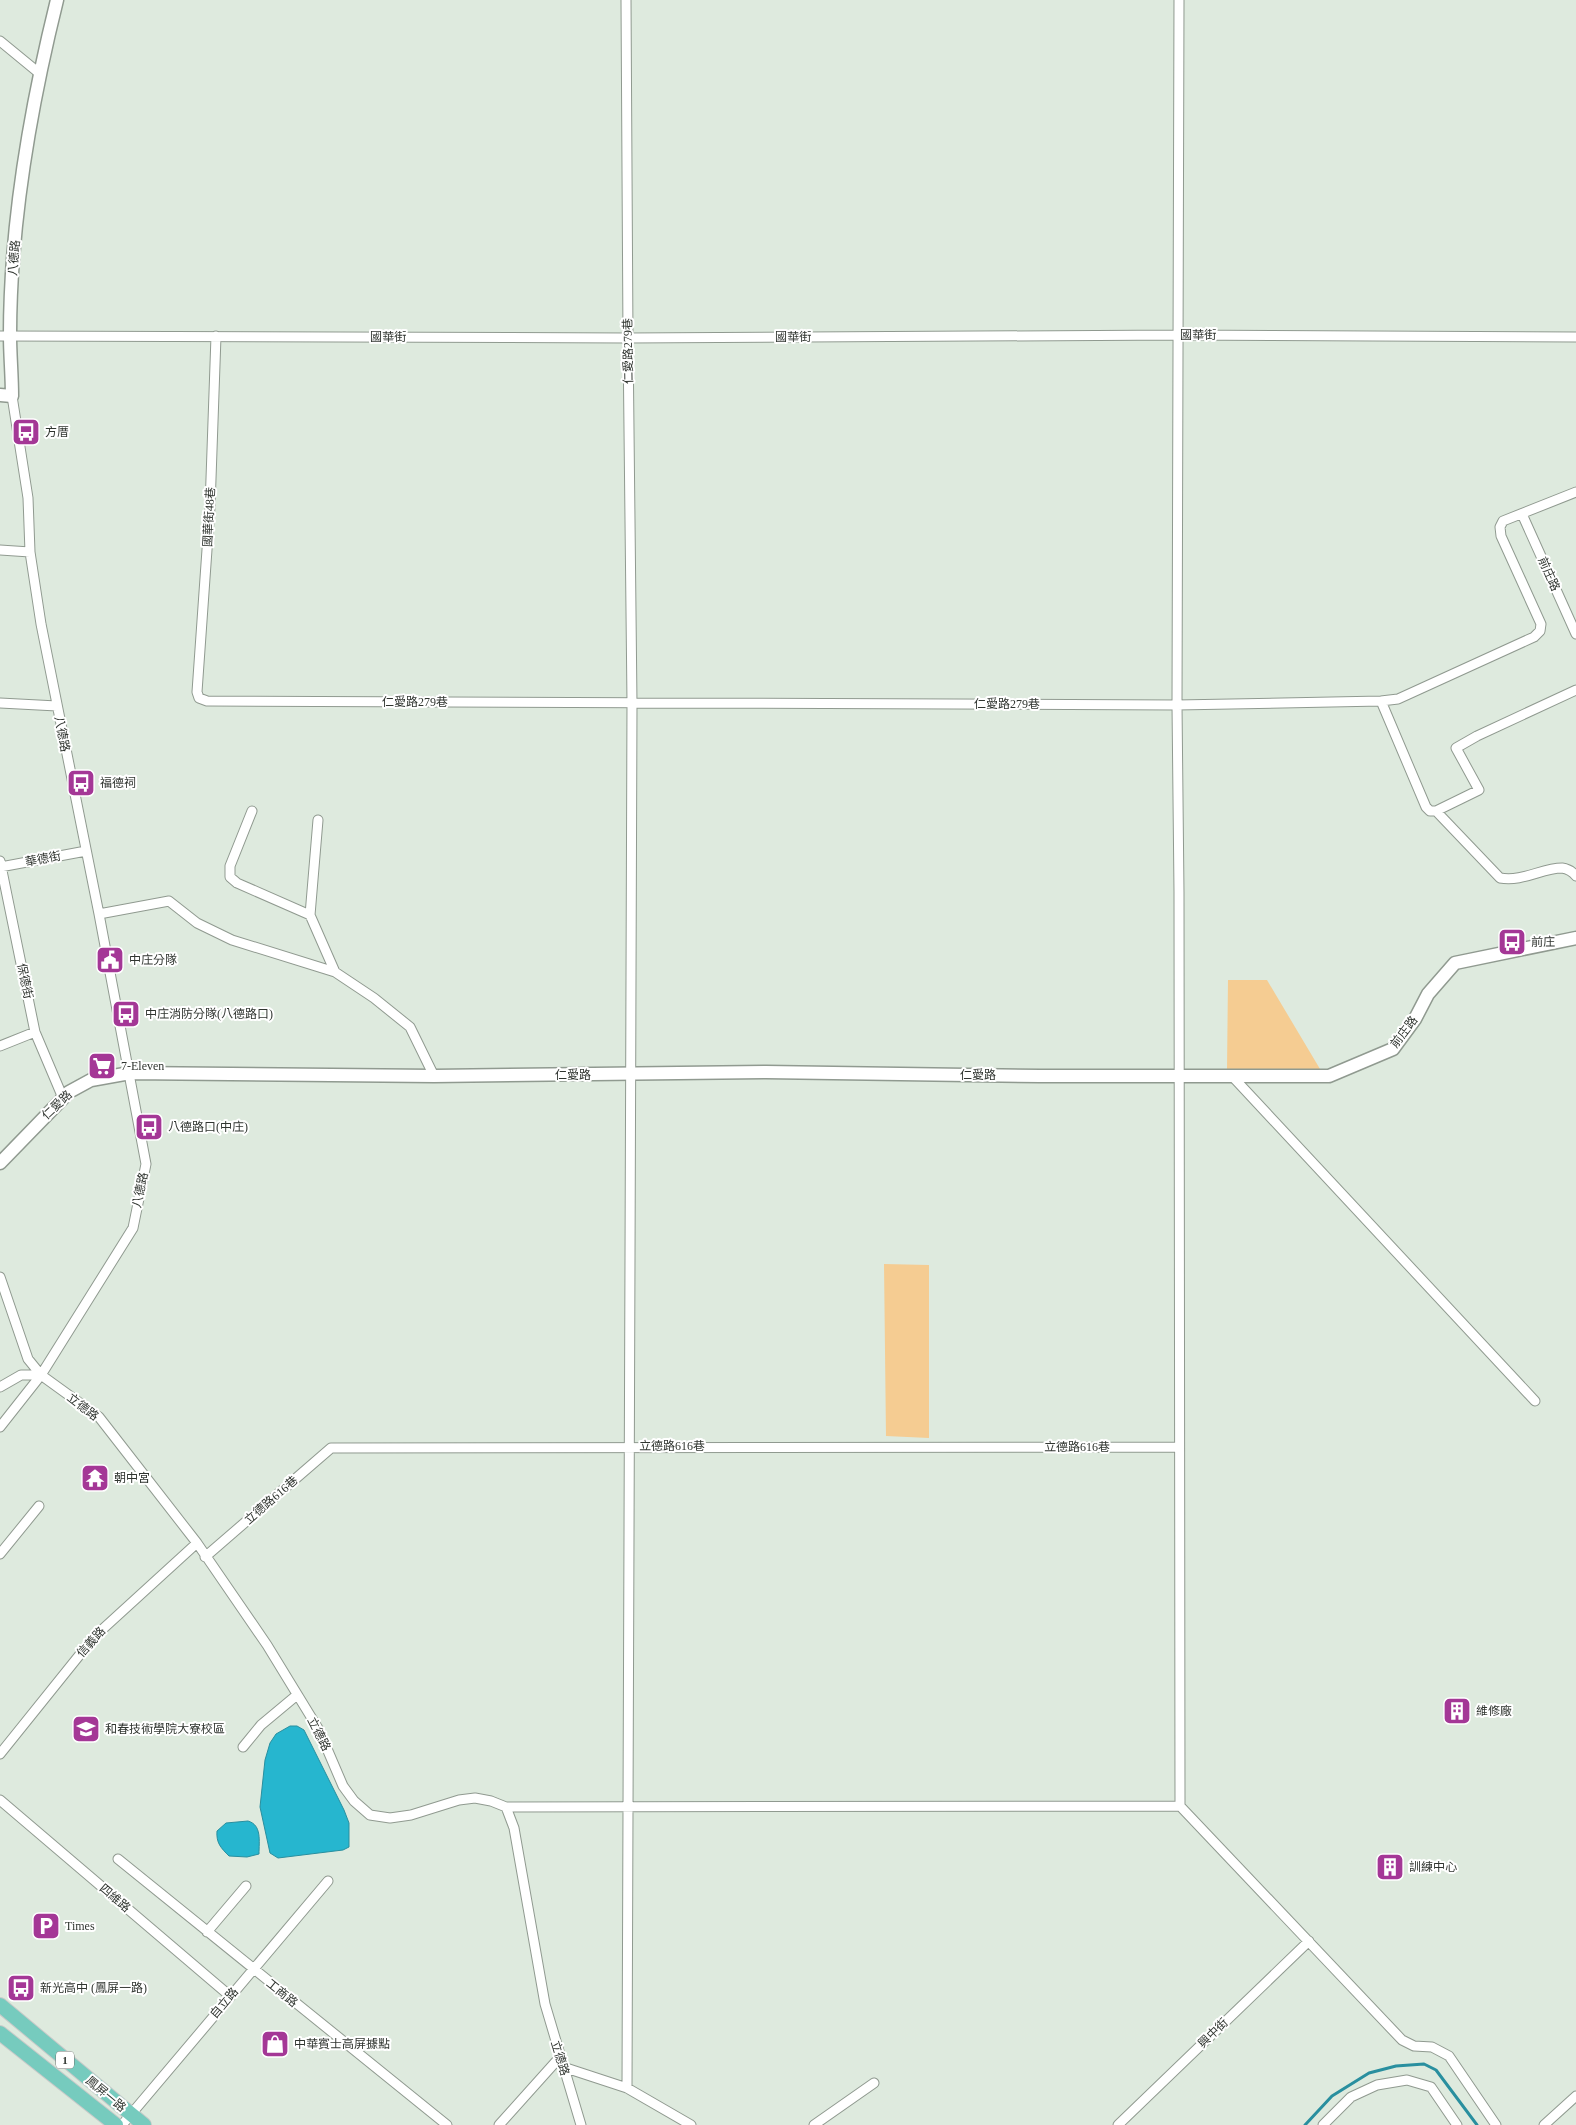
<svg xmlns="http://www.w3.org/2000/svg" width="1576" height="2125" font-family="'Times New Roman','Noto Sans TC',serif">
<rect width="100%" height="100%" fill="#deeade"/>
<path fill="#f5cc92" d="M1228,980H1267L1320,1069H1227Z
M884,1264L929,1265V1438L886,1436Z"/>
<path fill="#26b6cf" stroke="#298f9f" d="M290,1726H297L304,1730L344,1810L349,1823V1847L343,1850L278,1858L270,1853L260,1807L265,1760L270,1743L276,1734Z
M248,1821C262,1825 259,1841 259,1854L247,1857L229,1856C221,1848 216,1843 217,1831L226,1823Z"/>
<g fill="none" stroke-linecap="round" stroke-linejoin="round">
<path stroke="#298f9f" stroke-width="3" d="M1305,2125L1332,2096L1369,2073L1396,2066L1424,2064L1436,2070L1477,2125"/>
<defs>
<path id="street" d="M626,0L628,338L632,703L627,2088
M1179,0L1177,705L1179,892L1180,1806L1402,2040L1414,2046L1432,2047L1449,2056L1496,2125
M0,41L39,73
M0,336L628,338L1178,335L1576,337
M216,336L210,507L197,692L199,698L207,701L1177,705L1381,701L1398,699L1534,637L1540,631L1541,624L1501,536L1500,527L1503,521L1576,492
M1522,514L1576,634
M0,550L30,552
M1381,701L1426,807L1430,811H1436L1500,878C1523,882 1542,868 1562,868C1568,869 1573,872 1576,876
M0,703L57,706
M252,811L230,866V877L237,883L310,915
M1436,811L1479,790L1456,748L1477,736L1576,690
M318,820L310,915L335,972
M0,861L35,1032L63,1098
M0,867L86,851
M99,914L169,901L197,923L232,940L335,972L374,998L410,1027L434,1076
M0,1046L35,1032
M1232,1076L1535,1401
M0,1277L28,1359L41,1375L99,1417L197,1543L267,1645L319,1730L343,1786L354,1801L370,1815L390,1818L411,1815L459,1800L475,1798L491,1801L506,1807L514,1828L545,2004L581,2125
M0,1387L21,1375H41
M0,1427L41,1375L133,1228L146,1164L99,914L41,624L30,552L28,498L12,396
M0,1554L39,1506
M205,1557L331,1448L1179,1447
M243,1747L261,1725L297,1695
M0,1754L94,1637L197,1543
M0,1800L230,1996
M506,1807L1180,1806
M118,1859L447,2125
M207,1932L246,1886
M563,2067L627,2088L691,2125
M122,2125L328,1881
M499,2125L560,2057
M814,2125L874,2083
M1118,2125L1309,1941
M1323,2125L1351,2097L1377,2085L1407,2080L1431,2087L1457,2125
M1544,2125L1576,2096"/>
<path id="secondary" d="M0,395L12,396C12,376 10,355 10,335C10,222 30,109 57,0
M0,1163L69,1092L91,1080L130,1073L434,1076L766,1072L1040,1076H1329L1393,1049L1415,1019L1428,994L1455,963L1576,938"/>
<path id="primary" d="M0,2005L144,2125
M0,2033L116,2125"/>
</defs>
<use href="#street" stroke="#909a90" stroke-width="11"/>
<use href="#secondary" stroke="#909a90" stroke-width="15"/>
<use href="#primary" stroke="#c9cac9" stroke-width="16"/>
<use href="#street" stroke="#fff" stroke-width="9"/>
<use href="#secondary" stroke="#fff" stroke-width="12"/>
<use href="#primary" stroke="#76cbbe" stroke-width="14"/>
</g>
<defs>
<symbol id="bus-square" viewBox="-11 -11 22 22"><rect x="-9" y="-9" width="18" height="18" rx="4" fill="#a43796" stroke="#fff"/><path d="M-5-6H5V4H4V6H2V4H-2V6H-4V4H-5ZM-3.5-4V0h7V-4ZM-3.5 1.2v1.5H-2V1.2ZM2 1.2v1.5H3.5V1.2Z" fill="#fff"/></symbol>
<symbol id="civic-square" viewBox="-11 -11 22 22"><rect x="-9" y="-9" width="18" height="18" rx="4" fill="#a43796" stroke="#fff"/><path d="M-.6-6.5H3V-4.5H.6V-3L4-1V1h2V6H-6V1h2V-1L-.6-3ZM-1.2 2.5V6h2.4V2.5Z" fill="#fff"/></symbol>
<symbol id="supermarket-square" viewBox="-11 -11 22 22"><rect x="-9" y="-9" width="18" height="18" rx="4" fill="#a43796" stroke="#fff"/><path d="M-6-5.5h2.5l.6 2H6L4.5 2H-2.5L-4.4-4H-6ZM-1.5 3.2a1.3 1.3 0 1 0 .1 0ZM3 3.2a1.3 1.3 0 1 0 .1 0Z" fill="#fff"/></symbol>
<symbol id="temple-square" viewBox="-11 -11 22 22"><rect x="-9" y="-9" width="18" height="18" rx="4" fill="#a43796" stroke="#fff"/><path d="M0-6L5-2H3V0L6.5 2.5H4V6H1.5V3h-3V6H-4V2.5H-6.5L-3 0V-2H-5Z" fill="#fff"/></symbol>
<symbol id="building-square" viewBox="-11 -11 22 22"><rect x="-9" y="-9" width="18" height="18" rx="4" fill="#a43796" stroke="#fff"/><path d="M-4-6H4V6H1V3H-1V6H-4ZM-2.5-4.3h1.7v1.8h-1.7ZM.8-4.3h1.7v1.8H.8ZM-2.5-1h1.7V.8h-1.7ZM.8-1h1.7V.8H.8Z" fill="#fff"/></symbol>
<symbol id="university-square" viewBox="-11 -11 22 22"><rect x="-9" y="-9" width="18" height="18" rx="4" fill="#a43796" stroke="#fff"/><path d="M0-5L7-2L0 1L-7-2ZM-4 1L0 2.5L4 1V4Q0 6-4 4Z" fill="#fff"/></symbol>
<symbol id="parking-square" viewBox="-11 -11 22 22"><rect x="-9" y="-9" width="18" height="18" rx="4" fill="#a43796" stroke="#fff"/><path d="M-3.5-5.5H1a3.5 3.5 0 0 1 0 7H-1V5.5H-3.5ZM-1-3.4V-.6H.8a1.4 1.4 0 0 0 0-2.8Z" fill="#fff"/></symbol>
<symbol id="shop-square" viewBox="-11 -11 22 22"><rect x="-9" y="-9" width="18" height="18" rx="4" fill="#a43796" stroke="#fff"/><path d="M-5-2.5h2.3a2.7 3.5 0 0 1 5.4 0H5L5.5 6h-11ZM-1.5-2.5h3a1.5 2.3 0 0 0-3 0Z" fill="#fff"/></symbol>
</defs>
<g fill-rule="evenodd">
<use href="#bus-square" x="10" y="416" width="32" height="32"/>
<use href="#bus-square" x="65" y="767" width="32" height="32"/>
<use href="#bus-square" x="1496" y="926" width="32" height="32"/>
<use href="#civic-square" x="94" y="944" width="32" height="32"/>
<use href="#bus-square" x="110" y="998" width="32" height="32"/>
<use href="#supermarket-square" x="86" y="1050" width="32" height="32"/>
<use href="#bus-square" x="133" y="1111" width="32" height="32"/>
<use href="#temple-square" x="79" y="1462" width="32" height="32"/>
<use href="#building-square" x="1441" y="1695" width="32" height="32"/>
<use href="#university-square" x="70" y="1713" width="32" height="32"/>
<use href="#building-square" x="1374" y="1851" width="32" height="32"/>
<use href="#parking-square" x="30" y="1910" width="32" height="32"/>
<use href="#bus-square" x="5" y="1972" width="32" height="32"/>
<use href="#shop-square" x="259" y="2028" width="32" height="32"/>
</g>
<g text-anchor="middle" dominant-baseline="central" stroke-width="4" stroke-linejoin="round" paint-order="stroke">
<rect fill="#fff" stroke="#6e726e" stroke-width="1" x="56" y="2051.5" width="18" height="17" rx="4"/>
<g font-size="11" font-weight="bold" fill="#303530">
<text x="65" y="2060">1</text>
</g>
<g font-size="12" fill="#303530" stroke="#fff">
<text transform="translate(14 258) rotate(-85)">八德路</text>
<text x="1198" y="335">國華街</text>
<text x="388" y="337">國華街</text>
<text x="793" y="337">國華街</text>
<text transform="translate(628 351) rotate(-91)">仁愛路279巷</text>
<text transform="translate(209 517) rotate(-87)">國華街48巷</text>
<text transform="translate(1549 574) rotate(66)">前庄路</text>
<text x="415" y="702">仁愛路279巷</text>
<text x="1007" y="704">仁愛路279巷</text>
<text transform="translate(62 734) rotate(79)">八德路</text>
<text transform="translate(43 859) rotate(-11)">華德街</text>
<text transform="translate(25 981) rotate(78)">保德街</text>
<text transform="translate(1404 1032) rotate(-53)">前庄路</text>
<text x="573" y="1075">仁愛路</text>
<text x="978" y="1075">仁愛路</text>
<text transform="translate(57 1105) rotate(-43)">仁愛路</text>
<text transform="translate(140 1190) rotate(-78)">八德路</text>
<text transform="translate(83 1407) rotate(38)">立德路</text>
<text x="672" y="1446">立德路616巷</text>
<text x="1077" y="1447">立德路616巷</text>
<text transform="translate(271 1500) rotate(-41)">立德路616巷</text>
<text transform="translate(91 1642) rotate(-48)">信義路</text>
<text transform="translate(319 1734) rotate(63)">立德路</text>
<text transform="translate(115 1898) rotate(40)">四維路</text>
<text transform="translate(282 1993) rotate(39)">工商路</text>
<text transform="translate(224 2003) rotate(-50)">自立路</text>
<text transform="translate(1213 2033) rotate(-44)">興中街</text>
<text transform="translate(560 2058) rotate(73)">立德路</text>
<text transform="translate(106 2094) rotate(40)">鳳屏一路</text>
</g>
<g font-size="12" fill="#303530" stroke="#fff" text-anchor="start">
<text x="45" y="432">方厝</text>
<text x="100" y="783">福德祠</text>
<text x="1531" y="942">前庄</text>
<text x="129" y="960">中庄分隊</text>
<text x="145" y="1014">中庄消防分隊(八德路口)</text>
<text x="121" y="1066">7-Eleven</text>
<text x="168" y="1127">八德路口(中庄)</text>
<text x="114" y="1478">朝中宮</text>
<text x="1476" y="1711">維修廠</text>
<text x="105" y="1729">和春技術學院大寮校區</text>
<text x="1409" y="1867">訓練中心</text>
<text x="65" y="1926">Times</text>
<text x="40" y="1988">新光高中 (鳳屏一路)</text>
<text x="294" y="2044">中華賓士高屏據點</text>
</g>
</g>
</svg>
